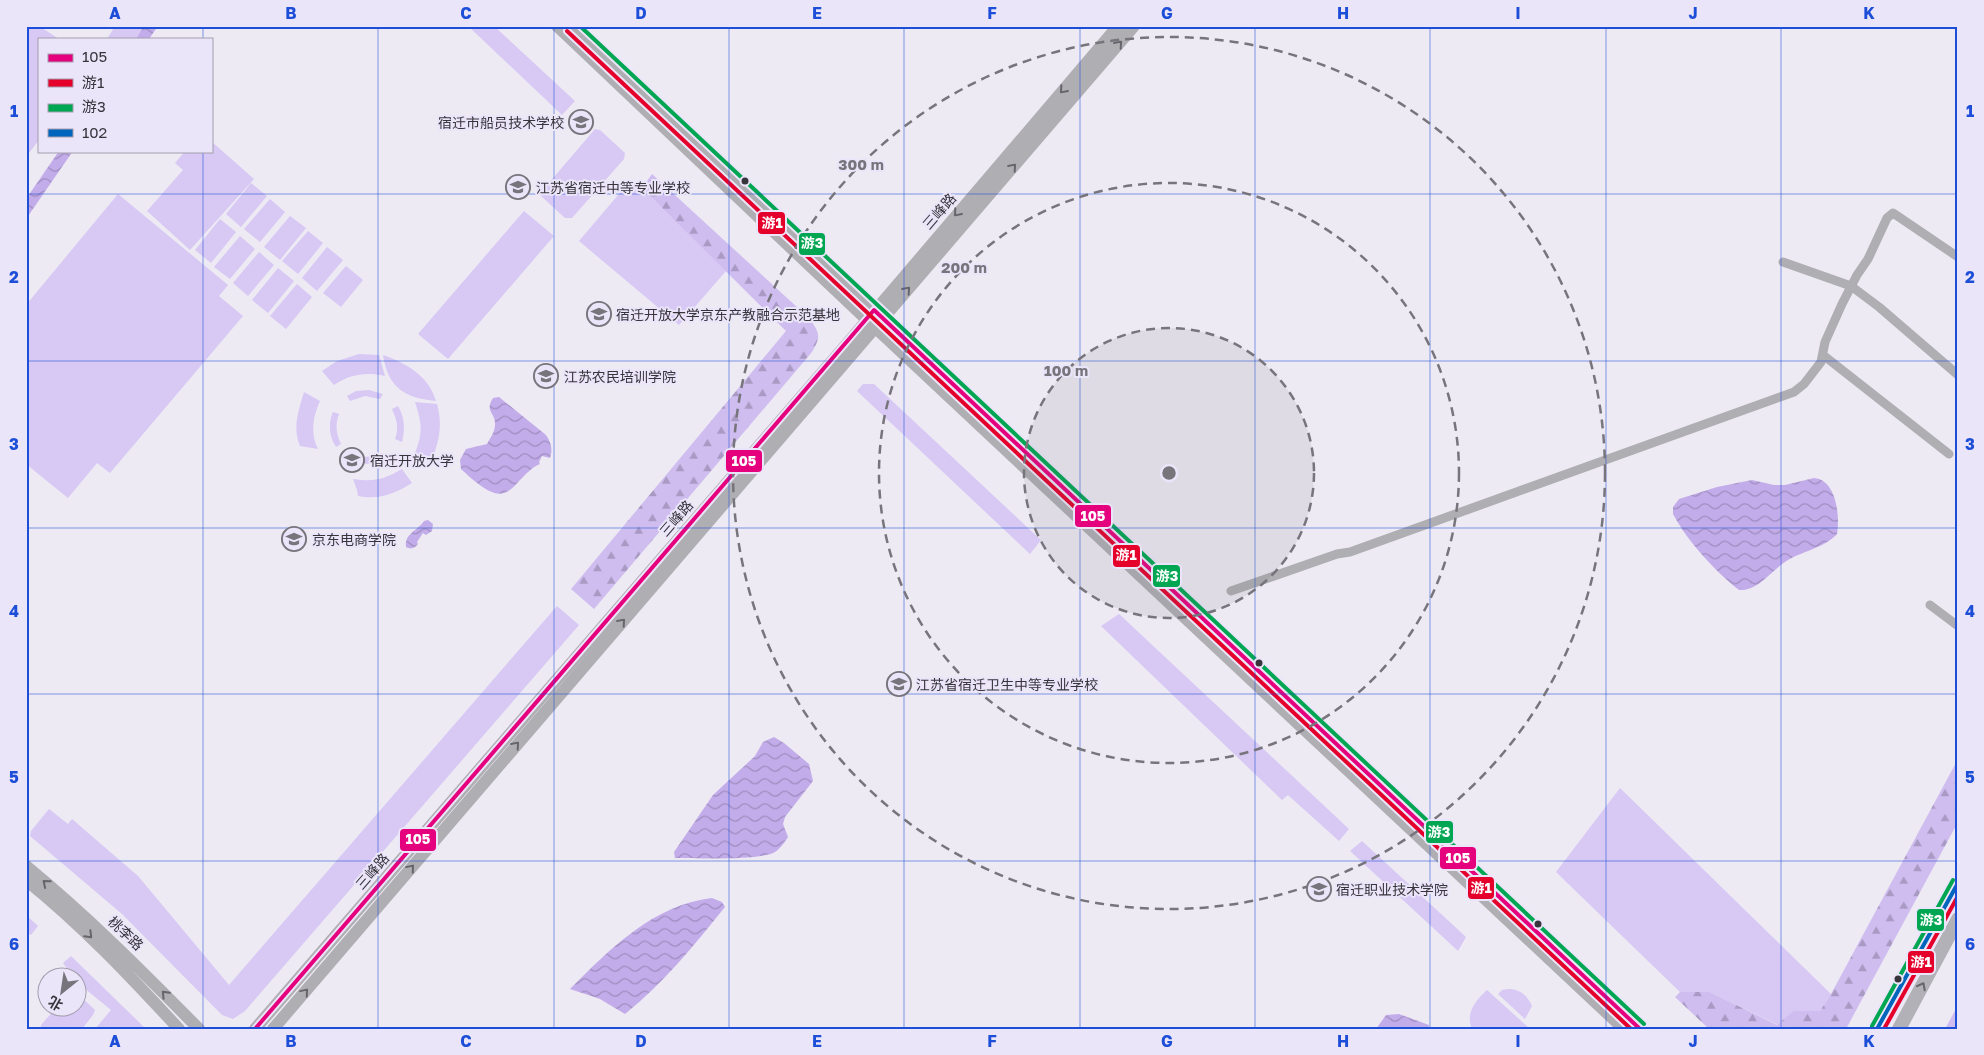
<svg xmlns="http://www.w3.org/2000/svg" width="1984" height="1055" font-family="'Golos Text','Noto Sans SC',sans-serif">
<defs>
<pattern id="forest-firs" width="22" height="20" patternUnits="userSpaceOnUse" patternTransform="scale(1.25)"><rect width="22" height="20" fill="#cfbdf0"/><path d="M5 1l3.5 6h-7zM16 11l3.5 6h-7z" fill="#a99ac4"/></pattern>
<pattern id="water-waves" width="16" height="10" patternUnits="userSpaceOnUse" patternTransform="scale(1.25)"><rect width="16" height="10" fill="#c3acea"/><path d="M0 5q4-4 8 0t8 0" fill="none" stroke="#9f8dbf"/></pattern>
</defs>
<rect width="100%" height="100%" fill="#edeaf4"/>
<path fill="#d7c8f4" d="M26,26H39L59,39H39V140L26,157Z
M115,26H144L136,39H107Z
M468,26H494L575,101L562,115Z
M595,129L600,130L625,153L624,159L572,218H565L541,196L542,191Z
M211,141L254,179L190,250L147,211L183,170L175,163L185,151H211Z
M630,181L640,190L642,188L726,271L679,325L579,241Z
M251,183L267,196L241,227L226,214Z
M118,194L228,285L219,296L243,316L110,473L97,463L68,498L26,464V305Z
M270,199L285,212L260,242L244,229Z
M524,211L554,236L448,359L418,334Z
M290,216L306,228L280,260L264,247Z
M220,219L236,232L211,263L195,250Z
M308,231L323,243L298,274L282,261Z
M240,236L255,249L230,279L214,267Z
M327,247L343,260L317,291L302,278Z
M259,252L274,265L248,296L233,283Z
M346,266L363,280L341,307L323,293Z
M278,268L294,281L268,313L252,300Z
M297,284L312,297L286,329L270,316Z
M359,354L379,355L385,376C366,372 351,374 334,385L322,371L337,361Z
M383,355C406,363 429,376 436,401C405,398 388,388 383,355Z
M863,384H874L1041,540L1030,554L857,391Z
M369,390L383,394L380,399L365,396L350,401L347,396L356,391Z
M304,392L320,401C313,416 310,434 318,449L300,446C292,428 299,409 304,392Z
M415,402L437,404C443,425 439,442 431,462L415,453C423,433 422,423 415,402Z
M398,406C405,418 405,429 402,442L395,439C399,428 397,420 392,409Z
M333,412L339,414C335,425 336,433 341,444L336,447C329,437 328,423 333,412Z
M384,453L388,458C376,465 364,465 351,461L354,455C365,458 373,457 384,453Z
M402,469L412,483C394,494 380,500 358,496L357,490L353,479C374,482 383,480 402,469Z
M557,606L579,625L245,1011L233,1019L222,1015L122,914L30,836L31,831L49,809L68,824L72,819L138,876L229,985Z
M1119,614L1349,829L1339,841L1288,795L1282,800L1101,626Z
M1620,788L1831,994L1820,1011H1793L1778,1025L1710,992H1680L1556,872Z
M1362,841L1466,937L1458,951L1350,851Z
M26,915L38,926L31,935L26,932Z
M71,956L146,1029H95L111,1010L78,983V978L73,977L63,963Z
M1508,989C1520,989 1527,995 1532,1006L1525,1019L1498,994L1502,990Z
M1487,990L1530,1029H1472C1465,1013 1476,1000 1487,990Z
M78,994L95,1010L93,1015L82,1029H41V1025L56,1008H78Z"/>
<path fill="url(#forest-firs)" d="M652,174L810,319C820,334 821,336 812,352L594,609L571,589L786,331L642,188Z
M1958,759V822L1846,1029H1709L1675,997L1680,992H1710L1777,1025L1793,1011H1820L1831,994Z
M1958,1005V1029H1945Z"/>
<path fill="url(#water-waves)" d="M144,26H158L149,39H136Z
M59,151H73L26,219V199Z
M499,397L546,435C551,443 553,448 550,458L542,456L539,462L540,464C531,468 526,474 519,481C515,486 510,491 504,493C491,498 470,477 461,469L460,460L466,449L487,444C490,438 495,432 495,425C496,413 484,412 493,398Z
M1814,478C1837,480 1840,517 1837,534C1823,549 1801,551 1785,562C1770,572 1758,591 1739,590C1714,570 1688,542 1673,514V507L1679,499L1717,487L1752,480L1774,485H1785Z
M428,520L433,524L432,531L426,535L423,533L417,542L418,544C415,548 411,550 406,547C404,534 417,531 424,521Z
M774,737L784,743L809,764L813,781L785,817L783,824L788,837C784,843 781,848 775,852C760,861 695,858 675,858L674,852L713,795L755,756L763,742Z
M712,898L722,902L725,907C694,945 664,983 625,1014L600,999L570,989C610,949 653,905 712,898Z
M1399,1014L1429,1025V1029H1376L1386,1015Z"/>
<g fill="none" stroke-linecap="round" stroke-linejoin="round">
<path stroke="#afaeb2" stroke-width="9" d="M1783,262L1851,286L1879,307L1958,375
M1823,355L1949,454
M1231,591L1337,554L1350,552L1794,392L1804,384L1821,362L1825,342L1842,304L1857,275L1868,259L1887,218L1893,213L1958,257
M1930,605L1958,626"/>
<path stroke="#afaeb3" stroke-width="12" d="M557,26L866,319L1624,1029
M571,26L1640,1029
M26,866C88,917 143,972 199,1029
M26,880C82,925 130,976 179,1029
M255,1029L846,345L1118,26
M273,1029L1134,26"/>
<path stroke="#b2b1b7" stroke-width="14" d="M1877,1029L1958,883
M1899,1029L1958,919"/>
<defs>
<path id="bus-1" d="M255,1029L874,310L1640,1029"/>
<path id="bus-2" d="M567,31L1631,1029
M1884,1029L1958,896"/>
<path id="bus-3" d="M580,26L1644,1024
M1872,1026L1953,880"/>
<path id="bus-4" d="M1877,1029L1958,883"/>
</defs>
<use href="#bus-1" stroke="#ebe5f9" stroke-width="8"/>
<use href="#bus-2" stroke="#ebe5f9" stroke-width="8"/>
<use href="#bus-3" stroke="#ebe5f9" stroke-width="8"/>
<use href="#bus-4" stroke="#ebe5f9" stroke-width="8"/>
<use href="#bus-1" stroke="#e5007d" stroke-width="4"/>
<use href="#bus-2" stroke="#e4002b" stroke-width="4"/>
<use href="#bus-3" stroke="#00a651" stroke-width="4"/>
<use href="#bus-4" stroke="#0065bd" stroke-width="4"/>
</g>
<defs><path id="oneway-chevron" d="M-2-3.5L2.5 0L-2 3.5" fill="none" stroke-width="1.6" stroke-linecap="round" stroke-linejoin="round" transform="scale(1.25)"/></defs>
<g stroke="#67656c">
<use href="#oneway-chevron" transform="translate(1119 44) rotate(-49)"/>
<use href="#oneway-chevron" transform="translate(1063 90) rotate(131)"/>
<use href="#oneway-chevron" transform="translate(1013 167) rotate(-49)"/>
<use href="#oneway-chevron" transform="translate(957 213) rotate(131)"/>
<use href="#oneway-chevron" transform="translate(907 290) rotate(-49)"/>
<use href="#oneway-chevron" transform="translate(622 622) rotate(-49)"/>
<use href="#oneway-chevron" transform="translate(516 745) rotate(-49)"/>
<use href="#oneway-chevron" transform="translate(411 868) rotate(-50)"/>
<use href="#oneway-chevron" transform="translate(46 883) rotate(-140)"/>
<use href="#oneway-chevron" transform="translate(89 935) rotate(45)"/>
<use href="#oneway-chevron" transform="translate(305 992) rotate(-50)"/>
<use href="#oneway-chevron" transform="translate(165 994) rotate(-134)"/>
</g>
<use stroke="#68666d" href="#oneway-chevron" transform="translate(1922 986) rotate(-62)"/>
<path fill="none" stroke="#1d4ed8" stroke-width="1" stroke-opacity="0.55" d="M203,26V39M378,26V1029M554,26V1029M729,26V1029M904,26V1029M1080,26V1029M1255,26V1029M1430,26V1029M1606,26V1029M1781,26V1029M203,151V1029M26,194H1958M26,361H1958M26,528H1958M26,694H1958M26,861H1958"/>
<circle cx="1169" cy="473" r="145" fill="#77747c" fill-opacity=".12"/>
<g fill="none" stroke="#77747c" stroke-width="2.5" stroke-dasharray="9 6">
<circle cx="1169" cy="473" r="145"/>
<circle cx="1169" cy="473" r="290"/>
<circle cx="1169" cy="473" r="436"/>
</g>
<defs>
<symbol id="school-ring" viewBox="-11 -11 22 22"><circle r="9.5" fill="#ebe5f9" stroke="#77747c" stroke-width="1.5"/><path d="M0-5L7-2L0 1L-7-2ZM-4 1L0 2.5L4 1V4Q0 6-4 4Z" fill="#77747c"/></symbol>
<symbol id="university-ring" viewBox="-11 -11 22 22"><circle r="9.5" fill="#ebe5f9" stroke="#77747c" stroke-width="1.5"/><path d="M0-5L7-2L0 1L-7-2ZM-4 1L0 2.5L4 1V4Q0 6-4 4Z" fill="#77747c"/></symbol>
</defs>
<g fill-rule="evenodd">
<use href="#school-ring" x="567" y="108" width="28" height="28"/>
<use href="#school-ring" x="504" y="173" width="28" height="28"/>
<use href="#university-ring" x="585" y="300" width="28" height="28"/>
<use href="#university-ring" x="532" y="362" width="28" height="28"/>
<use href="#university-ring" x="338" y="446" width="28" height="28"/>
<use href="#university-ring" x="280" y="525" width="28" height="28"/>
<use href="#school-ring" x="885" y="670" width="28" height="28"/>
<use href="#university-ring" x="1305" y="875" width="28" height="28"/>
</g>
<g fill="#37343c" stroke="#ebe5f9" stroke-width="2">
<circle cx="745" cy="181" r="4.5"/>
<circle cx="1259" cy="663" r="4.5"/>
<circle cx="1538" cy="924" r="4.5"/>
<circle cx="1898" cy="979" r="4.5"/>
</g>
<g text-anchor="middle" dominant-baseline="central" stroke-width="4" stroke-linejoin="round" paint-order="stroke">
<g font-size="14" fill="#37343c" stroke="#ebe5f9" text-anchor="start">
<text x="564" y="122" text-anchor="end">宿迁市船员技术学校</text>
<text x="536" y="187">江苏省宿迁中等专业学校</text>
<text x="616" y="314">宿迁开放大学京东产教融合示范基地</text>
<text x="564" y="376">江苏农民培训学院</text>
<text x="370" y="460">宿迁开放大学</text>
<text x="312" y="539">京东电商学院</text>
<text x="916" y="684">江苏省宿迁卫生中等专业学校</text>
<text x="1336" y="889">宿迁职业技术学院</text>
</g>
<g font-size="14" fill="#37343c" stroke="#ebe5f9">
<text transform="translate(939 211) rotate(-49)">三峰路</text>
<text transform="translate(676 518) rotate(-49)">三峰路</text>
<text transform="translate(372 871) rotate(-49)">三峰路</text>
<text transform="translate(126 933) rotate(43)">桃李路</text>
</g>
</g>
<circle cx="1169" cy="473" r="8" fill="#77747c" stroke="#ebe5f9" stroke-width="2.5"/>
<g font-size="15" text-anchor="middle" font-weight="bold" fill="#77747c" stroke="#ebe5f9" stroke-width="4" stroke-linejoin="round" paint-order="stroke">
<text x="861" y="170">300 m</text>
<text x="964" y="273">200 m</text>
<text x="1066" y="376">100 m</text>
</g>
<g stroke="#ebe5f9" stroke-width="2">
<rect x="757" y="211" width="29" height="24" rx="5" fill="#e4002b"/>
<rect x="798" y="232" width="28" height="24" rx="5" fill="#00a651"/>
<rect x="725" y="449" width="38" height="24" rx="5" fill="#e5007d"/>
<rect x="1074" y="504" width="38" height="24" rx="5" fill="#e5007d"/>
<rect x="1112" y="544" width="29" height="24" rx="5" fill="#e4002b"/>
<rect x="1152" y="564" width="29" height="24" rx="5" fill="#00a651"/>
<rect x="1425" y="820" width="29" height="24" rx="5" fill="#00a651"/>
<rect x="399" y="828" width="38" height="24" rx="5" fill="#e5007d"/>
<rect x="1439" y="846" width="38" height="24" rx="5" fill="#e5007d"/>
<rect x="1467" y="876" width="28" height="24" rx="5" fill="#e4002b"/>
<rect x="1916" y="908" width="29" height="24" rx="5" fill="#00a651"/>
<rect x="1907" y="950" width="28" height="24" rx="5" fill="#e4002b"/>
</g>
<g font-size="14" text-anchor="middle" font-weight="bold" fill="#fff">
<text x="772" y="228">游1</text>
<text x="812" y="248">游3</text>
<text x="744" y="466">105</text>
<text x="1093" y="521">105</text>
<text x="1126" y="560">游1</text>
<text x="1167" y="581">游3</text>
<text x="1439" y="837">游3</text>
<text x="418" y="844">105</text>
<text x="1458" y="863">105</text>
<text x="1481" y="893">游1</text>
<text x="1931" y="925">游3</text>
<text x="1921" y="967">游1</text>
</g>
<rect width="1984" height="1055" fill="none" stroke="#ebe5f9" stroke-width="55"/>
<rect x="38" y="38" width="175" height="115" fill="#ebe5f9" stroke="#a39ead"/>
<rect x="48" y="54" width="25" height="8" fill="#e5007d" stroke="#a39ead"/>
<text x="82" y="62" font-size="15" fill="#37343c">105</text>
<rect x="48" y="79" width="25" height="8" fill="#e4002b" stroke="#a39ead"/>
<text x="82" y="88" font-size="15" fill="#37343c">游1</text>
<rect x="48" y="104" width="25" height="8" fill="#00a651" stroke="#a39ead"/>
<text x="82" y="112" font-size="15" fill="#37343c">游3</text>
<rect x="48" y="129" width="25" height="8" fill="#0065bd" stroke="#a39ead"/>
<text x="82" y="138" font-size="15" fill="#37343c">102</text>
<g transform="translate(62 992) rotate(210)"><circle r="24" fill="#ebe5f9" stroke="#a39ead"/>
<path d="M0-4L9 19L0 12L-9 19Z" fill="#77747c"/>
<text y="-8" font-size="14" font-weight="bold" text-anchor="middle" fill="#37343c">北</text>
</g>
<rect x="28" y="28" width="1928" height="1000" fill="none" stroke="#1d4ed8" stroke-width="2"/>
<g font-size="16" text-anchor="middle" font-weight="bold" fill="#1d4ed8">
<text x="115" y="19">A</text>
<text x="291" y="19">B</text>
<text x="466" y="19">C</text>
<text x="641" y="19">D</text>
<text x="817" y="19">E</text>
<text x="992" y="19">F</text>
<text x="1167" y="19">G</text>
<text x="1343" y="19">H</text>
<text x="1518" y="19">I</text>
<text x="1693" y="19">J</text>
<text x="1869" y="19">K</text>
<text x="14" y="117">1</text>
<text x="1970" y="117">1</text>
<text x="14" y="283">2</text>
<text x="1970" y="283">2</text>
<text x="14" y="450">3</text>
<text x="1970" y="450">3</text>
<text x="14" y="617">4</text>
<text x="1970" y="617">4</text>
<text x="14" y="783">5</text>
<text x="1970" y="783">5</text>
<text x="14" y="950">6</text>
<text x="1970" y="950">6</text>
<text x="115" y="1047">A</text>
<text x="291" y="1047">B</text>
<text x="466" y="1047">C</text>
<text x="641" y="1047">D</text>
<text x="817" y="1047">E</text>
<text x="992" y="1047">F</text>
<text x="1167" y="1047">G</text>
<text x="1343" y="1047">H</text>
<text x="1518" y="1047">I</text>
<text x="1693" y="1047">J</text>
<text x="1869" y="1047">K</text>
</g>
</svg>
